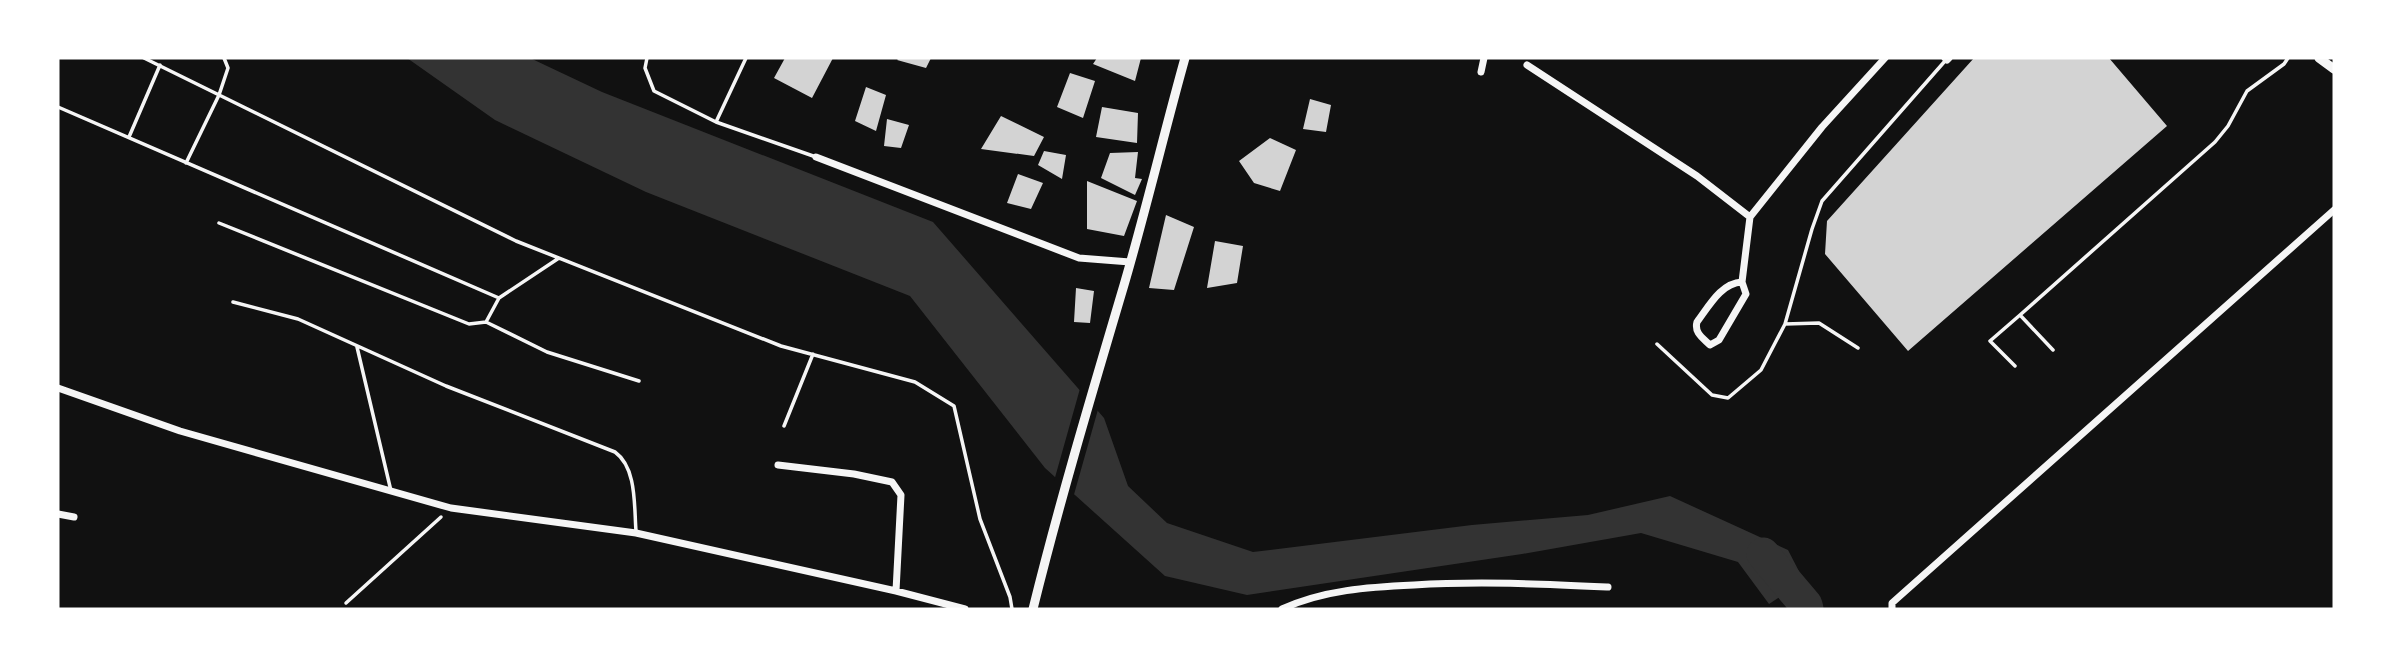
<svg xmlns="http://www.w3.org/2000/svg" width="2392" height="667" font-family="Overpass,sans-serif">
<rect width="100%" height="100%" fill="#111"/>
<path fill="#333" d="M407,58H530L602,92L933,222L1104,418L1128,486L1167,523L1253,552L1472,525L1588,515L1670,496L1788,550L1804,581L1769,604L1738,562L1641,533L1522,554L1247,595L1165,576L1045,468L910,296L646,192L495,120Z"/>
<path fill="#111" d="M1081,385L1099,406L1073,498L1054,481Z"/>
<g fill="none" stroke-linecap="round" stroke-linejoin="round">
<path stroke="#333" stroke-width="33" d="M1763,554L1806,605L1807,609"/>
</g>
<path fill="#d3d3d3" d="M785,58H833L812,98L774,78Z
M899,58H931L926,68L897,60Z
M1097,58H1141L1135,81L1093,64Z
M1974,58H2109L2167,126L1908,351L1825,254L1827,221Z
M1070,73L1095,81L1083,118L1057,107Z
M866,87L886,95L876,131L855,121Z
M1310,99L1331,105L1326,132L1303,129Z
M1102,107L1138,113L1137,143L1096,137Z
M1001,116L1044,137L1034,156L981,149Z
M887,119L909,125L901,148L884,146Z
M1270,138L1296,150L1280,191L1254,183L1239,161Z
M1044,151L1066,155L1062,179L1038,165Z
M1138,152L1135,178L1142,179L1135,195L1101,178L1110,153Z
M1018,174L1043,183L1031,209L1007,203Z
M1087,181L1137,201L1124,236L1087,229Z
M1166,215L1194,227L1174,290L1149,288Z
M1215,241L1243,246L1237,283L1207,288Z
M1076,288L1094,291L1090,323L1074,322Z"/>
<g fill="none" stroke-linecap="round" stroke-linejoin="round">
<path stroke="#f5f5f5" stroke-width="3.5" d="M346,603L441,517"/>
<path stroke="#f5f5f5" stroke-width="3.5" d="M144,58L516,241L781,346L915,382L954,406L980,519L1010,597L1012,609
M647,58L645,68L654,91L716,122L816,157
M58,107L499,298L559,258
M716,122L746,58
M129,137L160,65
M186,163L219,95L228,68L224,58
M219,223L469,324L486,322L499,298
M233,302L298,319L446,386L615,452C637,468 634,506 636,531
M486,322L547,352L639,381
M1785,324L1819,323L1858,348
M1657,344L1712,395L1728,398L1761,370L1785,324L1812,229L1822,201L1945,61
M357,347L391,491
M2053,350L2020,315L2215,142L2228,126L2247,91L2284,64L2288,58
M2015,366L1990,341L2020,315
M784,426L813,354"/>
<path stroke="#f5f5f5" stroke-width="7" d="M1945,58L1947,60L1949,58
M1527,65L1697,176L1750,217
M1481,72L1484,58
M816,157L1079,258L1130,262
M1742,282C1721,283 1709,306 1697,322C1694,333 1703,338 1710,345L1719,340L1746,294L1742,282L1750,217L1822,127L1885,58
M58,388L180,431L451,508L636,533L896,591L965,609
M778,465L854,474L892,482L901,495L896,591
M58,514L74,517
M1282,609C1323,590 1369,587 1414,585C1479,581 1543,584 1608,587
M1892,609V603L2334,210"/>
<path stroke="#f5f5f5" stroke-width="9" d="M2319,58L2334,69
M1033,609C1060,500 1092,393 1124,285C1146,210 1164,133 1185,58"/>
</g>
<rect width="2392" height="667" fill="none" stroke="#ffffff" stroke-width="119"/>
</svg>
